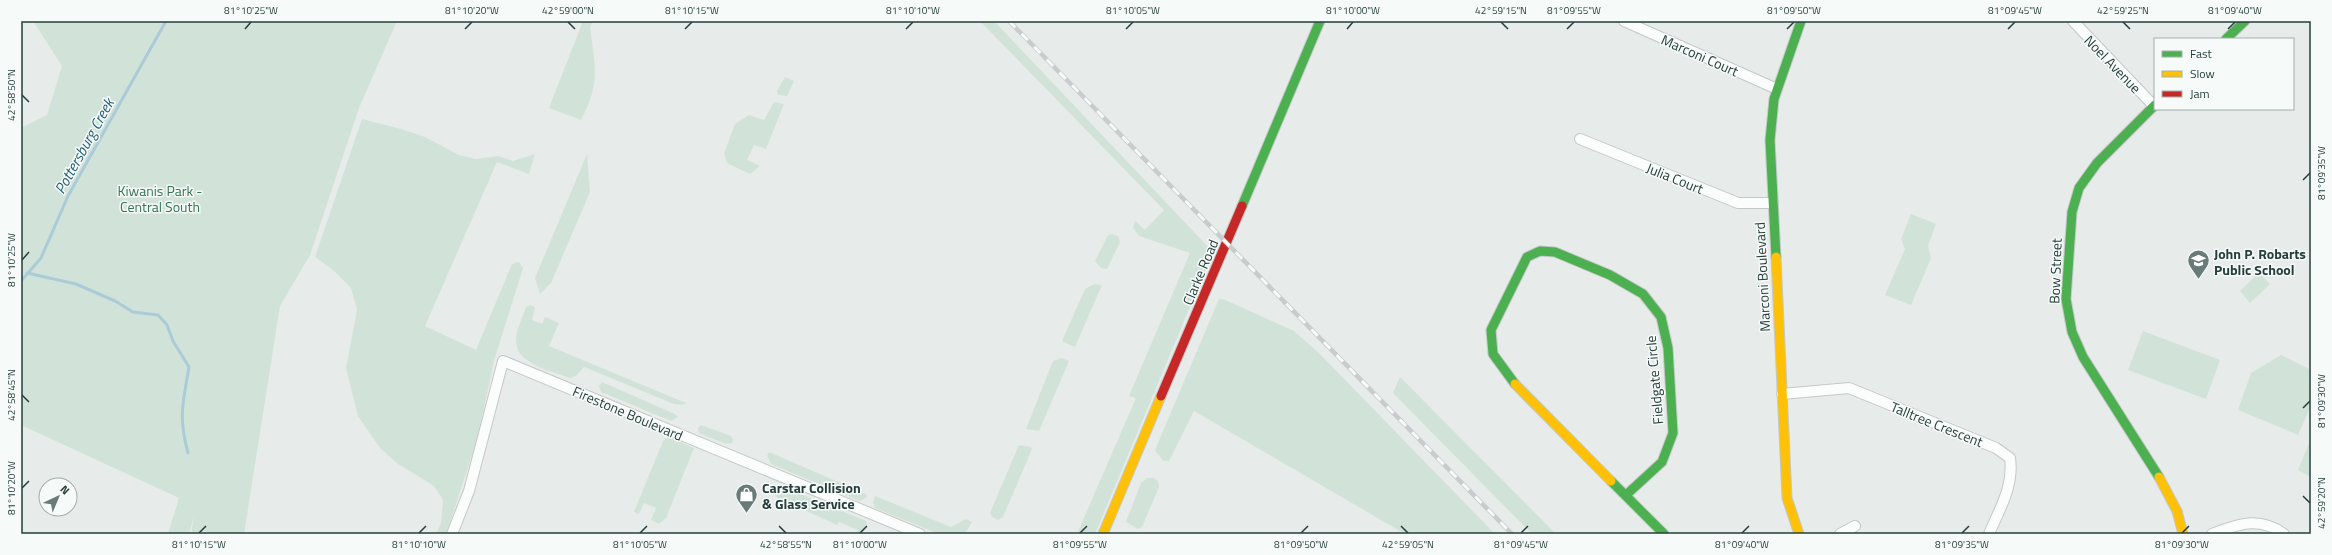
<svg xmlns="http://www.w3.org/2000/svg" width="2332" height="555" font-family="'Titillium Web',sans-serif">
<rect width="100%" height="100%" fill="#e7ebea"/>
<path fill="#d1e3d9" d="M33,21H397L359,108L310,255L280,306L244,534H191L194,516L189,534H168L179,498L21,425V128L47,115L62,66Z
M583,21H593L590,27C595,67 601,82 581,120L549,108Z
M980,21H994L1213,252L1095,534H1077L1136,398L1129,396L1190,253L1139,236L1133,228L1135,221L1145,230L1164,210Z
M785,77L794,81L787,96L778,95L777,91Z
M774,102L784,104L766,149L754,145L747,160L760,166L750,174L727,163L724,153L735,124L749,115L764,120Z
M362,119L401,129L425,137L459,155L476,159L498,156L513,161L535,154L529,174L497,162L425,326L476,350L512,264L519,262L523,268L494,361L477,440L446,534H436L441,523L443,500L434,486L398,464L380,448L358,416L346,368L357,310L351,288L333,270L315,257Z
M587,154L590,192L551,283L540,294L535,278Z
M1911,214L1936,224L1928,246L1931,258L1911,305L1885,295L1905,249L1901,239Z
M1112,234L1118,236L1120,242L1107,269L1101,268L1095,261L1108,235Z
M2259,273L2270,284L2250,303L2240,291Z
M1094,284L1102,285L1075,347L1062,341L1085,289Z
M1219,299H1223L1294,331L1319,353L1495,534H1405L1194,411L1169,461H1163L1155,450Z
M531,305L535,307L532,320L542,324L545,317L559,323L549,346L686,403L682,405L674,404L584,367L576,376L570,378C552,371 515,364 516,340C516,330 523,317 526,307Z
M2143,331L2220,360L2206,399L2128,370Z
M2281,355L2311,370V406L2298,435L2238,410L2251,373Z
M1062,358L1069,361L1039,431L1026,429L1053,361Z
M1400,377L1556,534H1532L1393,393Z
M602,382L675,414L678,417L671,421L601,392L599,386Z
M701,425L731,436L733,440L732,443L726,444L699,433L698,428Z
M668,437L694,448L666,518L659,524L651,520L656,508L644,503L639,514L634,512L663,441Z
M2311,438V477L2298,470Z
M1019,445L1031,447L1032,449L1003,517L998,520L992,517L990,513Z
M769,452L866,494L867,497L860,501L771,464L767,456Z
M1147,478H1154L1158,481L1159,487L1142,527L1138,529L1126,522L1141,483Z
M781,486L866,521L867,524L862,534H856L858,530L839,522L837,525L776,497L777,492Z
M875,496L951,527L966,519L972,522L965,534H939L875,508L873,502Z"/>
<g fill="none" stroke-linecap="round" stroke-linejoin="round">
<path stroke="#abcbd6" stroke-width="3" d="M27,273L76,284L115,301L133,312L158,315L167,325L173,341L189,367C183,403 178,416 188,453
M21,281L41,258L68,196L166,21"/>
<defs>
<path id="street" d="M1624,21L1777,89
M2073,21L2154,106
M1580,139L1738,203H1773
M1782,394L1849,388L1996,448L2010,458C2014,486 2000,508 1989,534
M452,534L469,491L503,361L920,534
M1840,534L1855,526
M2212,534C2238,524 2259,516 2284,534"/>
<path id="fast" d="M2226,39L2245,21
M2155,105L2097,163L2079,188L2072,212L2066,299L2072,332L2083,357L2159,477
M1242,206L1320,21
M1776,257L1770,140L1774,99L1801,21
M1515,384L1493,354L1491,330L1527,257L1540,251L1555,252L1610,275L1643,294L1661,317L1668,348L1673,433L1662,462L1626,495
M1611,481L1664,534"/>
<path id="slow" d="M1776,257L1787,498L1799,534
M1515,384L1611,481
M2159,477L2177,511L2183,534
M1103,534L1161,396"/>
<path id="jam" d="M1161,396L1242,206"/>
</defs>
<use href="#street" stroke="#c4c8c7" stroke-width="12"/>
<use href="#fast" stroke="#c3c9c7" stroke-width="11"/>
<use href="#slow" stroke="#c3c9c7" stroke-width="11"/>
<use href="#jam" stroke="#c3c9c7" stroke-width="11"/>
<use href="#street" stroke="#fbfcfc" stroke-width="10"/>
<use href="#fast" stroke="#4caf50" stroke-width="9"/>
<use href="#slow" stroke="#ffc107" stroke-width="9"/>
<use href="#jam" stroke="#c62828" stroke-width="9"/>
<defs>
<path id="rail" d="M1009,21L1512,534"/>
</defs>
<use href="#rail" stroke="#c8cccb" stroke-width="4.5"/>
<use href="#rail" stroke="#f6faf8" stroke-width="3" stroke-dasharray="9" stroke-linecap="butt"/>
</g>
<path fill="none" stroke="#253e3b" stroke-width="1.5" d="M568,22L575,29M1501,22L1508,29M2123,22L2130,29M245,29L251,22M465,29L472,22M685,29L692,22M906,29L913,22M1126,29L1133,22M1347,29L1353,22M1567,29L1574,22M1787,29L1794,22M2008,29L2015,22M2228,29L2235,22M22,95L29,102M2303,180L2310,173M22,260L29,252M22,395L29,402M2303,408L2310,401M22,488L29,481M2303,496L2310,503M779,526L786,533M1401,526L1408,533M199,533L206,526M419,533L426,526M640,533L647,526M860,533L867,526M1080,533L1087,526M1301,533L1308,526M1521,533L1528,526M1742,533L1749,526M1962,533L1969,526M2182,533L2189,526"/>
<defs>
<symbol id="school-pin" viewBox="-11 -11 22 30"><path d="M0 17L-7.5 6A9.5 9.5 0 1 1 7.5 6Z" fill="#697b78" stroke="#f6faf8"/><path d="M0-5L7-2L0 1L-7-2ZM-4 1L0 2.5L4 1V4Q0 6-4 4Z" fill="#fff"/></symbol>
<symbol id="shop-pin" viewBox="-11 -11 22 30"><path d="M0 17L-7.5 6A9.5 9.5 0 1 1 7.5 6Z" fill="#697b78" stroke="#f6faf8"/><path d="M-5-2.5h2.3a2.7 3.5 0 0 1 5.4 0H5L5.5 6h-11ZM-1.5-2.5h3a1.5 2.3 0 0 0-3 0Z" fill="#fff"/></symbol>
</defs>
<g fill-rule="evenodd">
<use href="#school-pin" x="2186" y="248" width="25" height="34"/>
<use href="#shop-pin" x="734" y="482" width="25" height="34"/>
</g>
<g text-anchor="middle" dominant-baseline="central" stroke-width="3" stroke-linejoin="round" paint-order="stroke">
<g font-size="14" fill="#253e3b" stroke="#f6faf8">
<text transform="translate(1700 55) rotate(24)">Marconi Court</text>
<text transform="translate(2113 64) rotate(46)">Noel Avenue</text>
<text transform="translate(1675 178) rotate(22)">Julia Court</text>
<text transform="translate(2055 271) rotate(-88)">Bow Street</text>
<text transform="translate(1200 272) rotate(-67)">Clarke Road</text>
<text transform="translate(1762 277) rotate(-93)">Marconi Boulevard</text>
<text transform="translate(1654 380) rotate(-95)">Fieldgate Circle</text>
<text transform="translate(628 413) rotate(23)">Firestone Boulevard</text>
<text transform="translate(1937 424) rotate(22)">Talltree Crescent</text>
</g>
<g font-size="14" fill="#317353" stroke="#f6faf8">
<text x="160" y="190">Kiwanis Park -<tspan x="160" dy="16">Central South</tspan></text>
</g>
<g font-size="14" font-weight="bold" fill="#253e3b" stroke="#f6faf8" text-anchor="start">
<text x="2214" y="253">John P. Robarts<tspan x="2214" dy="16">Public School</tspan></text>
<text x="762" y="487">Carstar Collision<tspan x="762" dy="16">&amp; Glass Service</tspan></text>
</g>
<g font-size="15" font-style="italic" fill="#225e77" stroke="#f6faf8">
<text transform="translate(84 146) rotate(-61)">Pottersburg Creek</text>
</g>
</g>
<rect width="2332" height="555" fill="none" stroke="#f6faf8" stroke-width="44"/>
<rect x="2154" y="38" width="140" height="72" fill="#f6faf8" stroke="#a2afac"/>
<rect x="2162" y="51" width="20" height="6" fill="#4caf50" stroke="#a2afac"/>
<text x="2190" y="58" font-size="12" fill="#253e3b">Fast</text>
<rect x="2162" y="71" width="20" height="6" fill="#ffc107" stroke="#a2afac"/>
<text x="2190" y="78" font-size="12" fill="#253e3b">Slow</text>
<rect x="2162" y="91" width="20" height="6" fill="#c62828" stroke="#a2afac"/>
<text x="2190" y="98" font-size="12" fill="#253e3b">Jam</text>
<g transform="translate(58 497) rotate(44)"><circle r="19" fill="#f6faf8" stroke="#a2afac"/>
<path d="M0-3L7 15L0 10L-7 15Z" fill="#697b78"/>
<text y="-6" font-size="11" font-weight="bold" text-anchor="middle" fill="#253e3b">N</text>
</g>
<rect x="22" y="22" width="2288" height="511" fill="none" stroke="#253e3b" stroke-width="1.5"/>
<g font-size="10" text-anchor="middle" fill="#253e3b">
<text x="251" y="14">81°10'25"W</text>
<text x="472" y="14">81°10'20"W</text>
<text x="568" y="14">42°59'00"N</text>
<text x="692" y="14">81°10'15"W</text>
<text x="913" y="14">81°10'10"W</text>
<text x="1133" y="14">81°10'05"W</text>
<text x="1353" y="14">81°10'00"W</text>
<text x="1501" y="14">42°59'15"N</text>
<text x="1574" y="14">81°09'55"W</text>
<text x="1794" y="14">81°09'50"W</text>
<text x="2015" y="14">81°09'45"W</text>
<text x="2123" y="14">42°59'25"N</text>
<text x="2235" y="14">81°09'40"W</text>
<text transform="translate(11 95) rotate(-90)" y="4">42°58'50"N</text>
<text transform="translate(2321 173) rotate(-90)" y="4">81°09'35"W</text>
<text transform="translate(11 260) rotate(-90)" y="4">81°10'25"W</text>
<text transform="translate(11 395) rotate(-90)" y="4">42°58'45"N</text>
<text transform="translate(2321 401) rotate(-90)" y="4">81°09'30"W</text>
<text transform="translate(11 488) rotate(-90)" y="4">81°10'20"W</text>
<text transform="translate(2321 503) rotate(-90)" y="4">42°59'20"N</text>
<text x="199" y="548">81°10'15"W</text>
<text x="419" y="548">81°10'10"W</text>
<text x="640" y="548">81°10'05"W</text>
<text x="786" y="548">42°58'55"N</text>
<text x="860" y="548">81°10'00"W</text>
<text x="1080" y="548">81°09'55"W</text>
<text x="1301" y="548">81°09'50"W</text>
<text x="1408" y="548">42°59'05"N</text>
<text x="1521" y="548">81°09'45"W</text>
<text x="1742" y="548">81°09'40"W</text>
<text x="1962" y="548">81°09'35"W</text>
<text x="2182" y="548">81°09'30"W</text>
</g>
</svg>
